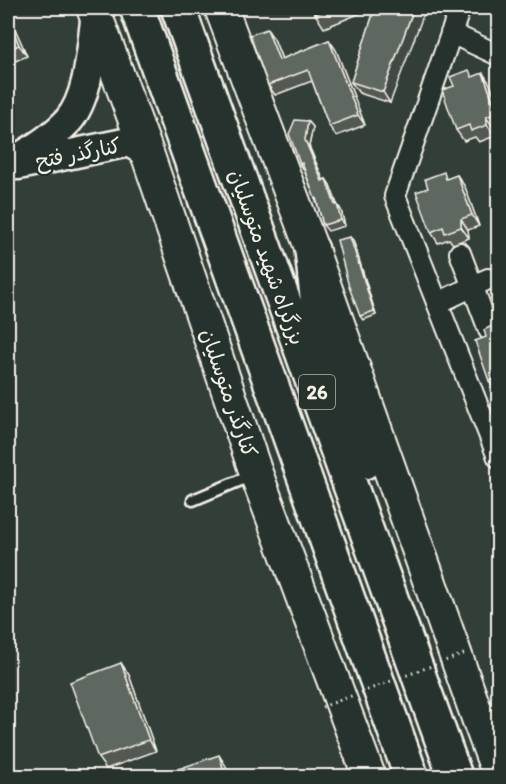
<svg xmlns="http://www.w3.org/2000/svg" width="506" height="784" font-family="Itim,'Playpen Sans Arabic',sans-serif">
<rect width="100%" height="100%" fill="#323e38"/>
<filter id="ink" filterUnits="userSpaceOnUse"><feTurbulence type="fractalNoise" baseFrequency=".0167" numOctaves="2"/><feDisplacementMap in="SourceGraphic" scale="12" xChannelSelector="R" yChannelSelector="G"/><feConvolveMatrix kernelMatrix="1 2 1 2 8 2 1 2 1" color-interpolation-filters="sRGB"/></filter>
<g filter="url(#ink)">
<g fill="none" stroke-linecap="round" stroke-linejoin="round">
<defs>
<path id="service" d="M193,500L253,475
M481,719L498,702"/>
<path id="minor" d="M460,8L395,196L498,457
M451,33L498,55
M460,253L489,330
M438,303L488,279"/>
<path id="secondary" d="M8,165C28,152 51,139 68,121C90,96 91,47 96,14
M18,165L129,142L147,153"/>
<path id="primary" d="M93,8L147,153L256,473L369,776
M221,8L312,250L479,721L498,772"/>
<path id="trunk" d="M137,8L411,776
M178,8L455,776
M312,250L319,315L364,462"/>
</defs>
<use href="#service" stroke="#f4f1e8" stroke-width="15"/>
<use href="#minor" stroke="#f4f1e8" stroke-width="24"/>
<use href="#secondary" stroke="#f4f1e8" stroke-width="33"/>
<use href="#primary" stroke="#f4f1e8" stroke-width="36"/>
<use href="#trunk" stroke="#f4f1e8" stroke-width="38"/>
<use href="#service" stroke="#26332d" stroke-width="10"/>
<use href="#minor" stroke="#26332d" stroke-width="20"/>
<use href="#secondary" stroke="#26332d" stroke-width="28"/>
<use href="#primary" stroke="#26332d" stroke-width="32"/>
<use href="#trunk" stroke="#26332d" stroke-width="33"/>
<path stroke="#f4f1e8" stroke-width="3" stroke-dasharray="1.5 4.5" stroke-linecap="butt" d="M322,707L466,653"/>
</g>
<path fill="#525953" stroke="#f4f1e8" stroke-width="1.5" d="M312,8H365L366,11L324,28L315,14Z
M375,8L390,103L359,93L351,82Z
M8,15L12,22L27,56L8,64Z
M274,39L282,59L329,40L336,50L365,125L336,136L329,126L312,81L275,95L268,85Z
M474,77L490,84L498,106V126L494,128L495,136L479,142L475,137L464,141L456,130L454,86Z
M308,121L313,127L309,146L323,180L326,179L330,185L337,204L341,210L345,226L328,231L323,225L317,203L315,199L304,170L300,164Z
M457,175L465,187L479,226L468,230L469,238L453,244L449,239L438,243L431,232L428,188Z
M353,240L376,315L363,320L360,316Z
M498,323V391L497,392L489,381L486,337Z
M121,663L129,675L156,751L106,769L98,758Z"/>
<path fill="#424944" stroke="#f4f1e8" stroke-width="1.5" d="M414,8H426L390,103L383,92Z
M8,15L12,22L27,56L19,45L8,18Z
M267,29L274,39L286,70L279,60Z
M329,40L336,50L365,125L358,115Z
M483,73L490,84L498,106V114Z
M486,117L494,128L495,136L487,125Z
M308,121L313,127L309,146L326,186L322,181L305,140Z
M457,175L465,187L479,226L472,215Z
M326,179L330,185L339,211L337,204L341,210L345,226L341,220L335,205Z
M461,219L468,230L469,238L461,227Z
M350,237L353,240L376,315L374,311Z
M121,663L129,675L156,751L149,740Z
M219,755L226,766L230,777H226Z"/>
<path fill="#5f6861" stroke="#f4f1e8" stroke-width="1.5" d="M312,8H332L315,14Z
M375,8H414L383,92L351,82Z
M8,18L19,45L8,50Z
M267,29L279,60L329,40L358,115L329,126L308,70L268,85L250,35Z
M469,70L472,77L483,73L497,113L486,117L487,125L471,131L469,125L456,130L442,90L454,86L450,77Z
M295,120L308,121L305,140L322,181L326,179L335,205L337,204L341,220L323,225L316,198L315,199L302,163L300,164L289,134Z
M444,172L446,179L457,175L472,215L461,219V227L445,233L443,227L431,232L416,192L428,188L425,179Z
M350,237L374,311L360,316L349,287L337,240Z
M498,323V377L489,381L475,341L486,337L484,330Z
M121,663L149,740L98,758L70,682Z
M219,755L226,777H155Z"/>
</g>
<g text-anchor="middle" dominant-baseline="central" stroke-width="4.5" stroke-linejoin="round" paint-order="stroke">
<rect fill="#26332d" stroke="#b6b8b0" stroke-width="1.5" x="299" y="375" width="36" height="34" rx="4.5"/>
<g font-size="20" font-weight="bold" fill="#f4f1e8">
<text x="317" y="392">26</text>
</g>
<g font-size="21" fill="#f4f1e8" stroke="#26332d">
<text transform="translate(78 153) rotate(-11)">کنارگذر فتح</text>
<text transform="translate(267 257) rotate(70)">بزرگراه شهید متوسلیان</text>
<text transform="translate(229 393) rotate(71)">کنارگذر متوسلیان</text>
</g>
</g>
<rect width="506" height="784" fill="none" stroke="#26332d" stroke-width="30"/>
<rect x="15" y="15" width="476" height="754" fill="none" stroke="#f4f1e8" stroke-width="2" filter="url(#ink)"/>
</svg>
